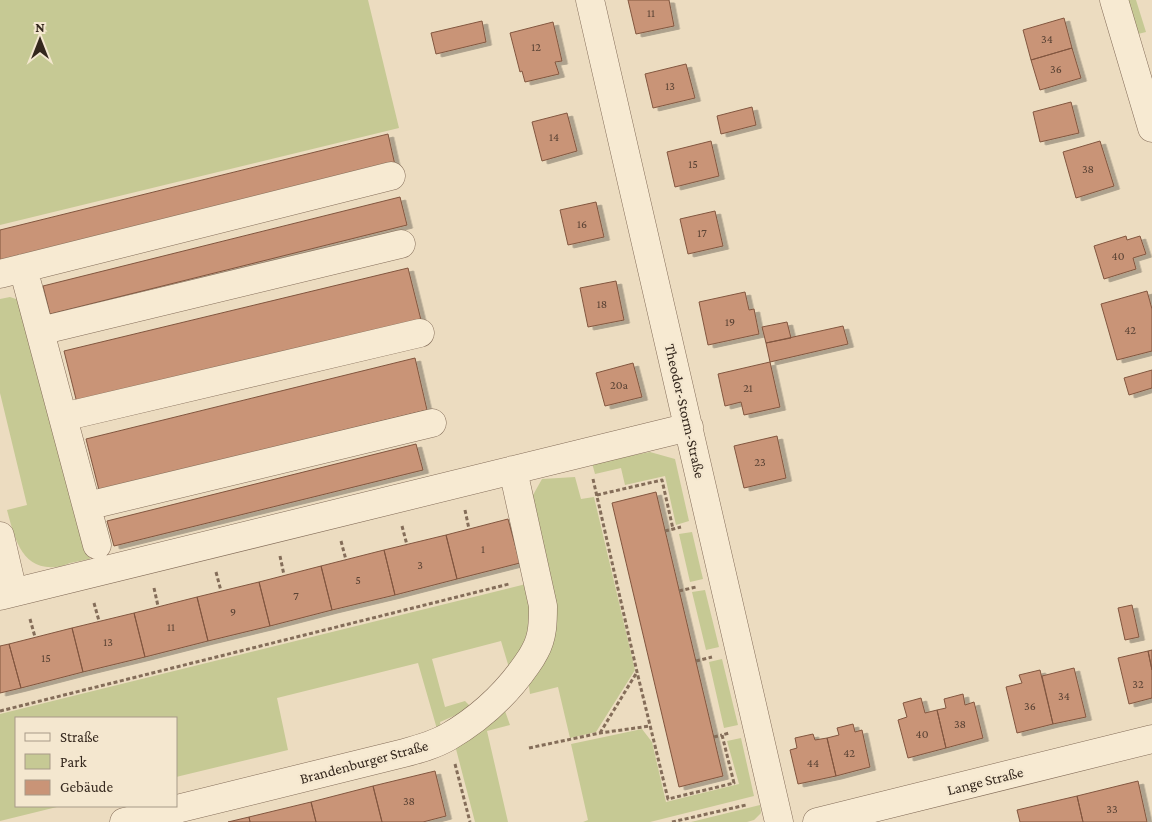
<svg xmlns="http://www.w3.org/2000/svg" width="1152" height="822" font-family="'Crimson Pro',serif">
<defs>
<filter id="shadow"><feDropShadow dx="5.5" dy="3" stdDeviation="0" flood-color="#0004"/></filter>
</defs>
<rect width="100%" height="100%" fill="#ecdcc0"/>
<path fill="#c6c994" d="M0,0H368L399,128L0,225Z
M1127,0H1136L1146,32L1138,34Z
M10,297L19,300L32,316L90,559C83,560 77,562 70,563C65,565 60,567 55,567C21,570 14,536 7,510L27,505L0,393V299Z
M650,452L675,459L689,521L676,525L665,476L625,485L621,468L595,474L592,463Z
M575,477L581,499L594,497L635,670L596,732L570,738L558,687L530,694L528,679L549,650L557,615L531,515L533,495L542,479Z
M692,532L703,579L690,582L679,534Z
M530,583L536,634L510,671L501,641L432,659L445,707L465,701L472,708L440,722L442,733L437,729L418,663L277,698L288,750L176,777V718H16V806H61L0,821V714Z
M705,590L719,647L706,650L692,592Z
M722,659L738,725L724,728L709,662Z
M497,710L505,711L510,725L487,731L508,822H475L456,749L458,740Z
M642,729L652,742L666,802L739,784L727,741L741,738L754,796L650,822H583L588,820L571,744Z
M760,805L761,813L754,820L747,822H691Z"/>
<path fill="#c99477" stroke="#82563f" filter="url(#shadow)" d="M628,0H669L674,26L636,34Z
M1064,18L1072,48L1031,60L1023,30Z
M482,21L486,42L436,54L431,33Z
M553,22L562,61L555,62L559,74L525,82L522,71L520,72L510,33Z
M1072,48L1081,78L1040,90L1031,60Z
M686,64L695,98L653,108L645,74Z
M1071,102L1079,133L1040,142L1033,112Z
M752,107L756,125L721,134L717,116Z
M567,113L577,151L542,161L532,122Z
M388,134L395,165L0,262V230Z
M711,141L719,176L675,187L667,152Z
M1100,141L1114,186L1076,198L1063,152Z
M400,197L407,225L50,314L43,286Z
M596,202L604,237L568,245L560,210Z
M715,211L723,246L688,254L680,219Z
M1126,236L1127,240L1140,236L1146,254L1133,258L1136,269L1104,279L1094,246Z
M408,268L421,320L77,403L64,351Z
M616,281L624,320L588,327L580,288Z
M1147,291L1152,309V351L1117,360L1101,304Z
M745,292L749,310L754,309L759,334L708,345L699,302Z
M787,322L791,338L766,343L762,327Z
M843,326L848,344L770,362L766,343Z
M415,358L427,410L99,490L86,439Z
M770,362L780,407L744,415L741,402L725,406L718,374Z
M633,363L642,397L605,406L596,373Z
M1152,370V388L1129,395L1124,378Z
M777,436L786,478L744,488L734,446Z
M416,444L423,470L114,546L107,521Z
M656,492L723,776L679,787L612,503Z
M508,519L520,563L457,579L446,535Z
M446,535L457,579L395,595L384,550Z
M384,550L395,595L332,610L321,566Z
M321,566L332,610L270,626L259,582Z
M259,582L270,626L208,641L197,597Z
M197,597L208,641L145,657L134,613Z
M1132,605L1139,637L1125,640L1118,608Z
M134,613L145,657L83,672L72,628Z
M72,628L83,672L21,688L9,644Z
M9,644L21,688L0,693V646Z
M1152,650V670L1148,651Z
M1148,651L1152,670V698L1129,704L1118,658Z
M1074,668L1086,717L1053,724L1042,676Z
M1040,670L1053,724L1017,733L1006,687L1022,683L1019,675Z
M963,694L965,705L974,702L983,738L946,748L937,710L946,708L944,699Z
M921,698L925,713L937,710L946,748L908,758L898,720L907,717L903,703Z
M853,724L855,732L862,730L870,767L836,776L827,738L839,735L837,728Z
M813,734L815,740L827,738L836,776L798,784L790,750L797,748L795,738Z
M435,771L446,816L423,822H382L373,786Z
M1138,781L1147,822H1083L1077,796Z
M373,786L382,822H316L311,802Z
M1077,796L1083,822H1020L1017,810Z
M311,802L316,822H250L249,817Z
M249,817L250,822H228Z"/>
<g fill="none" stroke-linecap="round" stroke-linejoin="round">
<defs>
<path id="minor" d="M590,0L779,822
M1114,0L1152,128
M23,268L97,545
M0,274L391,176
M40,331L401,244
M63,417L420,333
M87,506L432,423
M0,536L13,592
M0,596L689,427
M124,822L404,753C419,749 434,745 448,737C479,719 507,693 527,664C530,660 533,655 535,651C543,637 543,621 543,606L513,470
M817,822L1152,739"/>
</defs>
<use href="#minor" stroke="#846d59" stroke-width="29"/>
<path stroke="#846d59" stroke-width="3" stroke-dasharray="4 2.5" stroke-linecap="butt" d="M593,479L637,672L668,799L734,783L722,735L729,733
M597,495L662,480L673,529
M465,510L469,529
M402,526L407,545
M665,531L681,527
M341,541L346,560
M280,556L284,575
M216,572L221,591
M154,588L158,606
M679,591L696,587
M94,603L99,621
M30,619L35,637
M696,661L712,657
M0,711L509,584
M600,733L637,672
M714,737L722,735
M529,748L600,733L650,726
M455,764L470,822
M672,822L746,805"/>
<use href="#minor" stroke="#f7ead2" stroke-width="28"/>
</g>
<g text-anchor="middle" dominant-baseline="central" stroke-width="4.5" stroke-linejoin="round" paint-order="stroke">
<g font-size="12" fill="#594234">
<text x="651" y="13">11</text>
<text x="1047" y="39">34</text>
<text x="536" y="47">12</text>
<text x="1056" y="69">36</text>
<text x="670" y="86">13</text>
<text x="554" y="137">14</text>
<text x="693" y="164">15</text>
<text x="1088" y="169">38</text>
<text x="582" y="224">16</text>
<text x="702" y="233">17</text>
<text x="1118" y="256">40</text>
<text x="602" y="304">18</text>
<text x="730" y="322">19</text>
<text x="1130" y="330">42</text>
<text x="619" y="385">20a</text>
<text x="748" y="388">21</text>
<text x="760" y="462">23</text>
<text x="483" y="549">1</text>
<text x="420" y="565">3</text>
<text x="358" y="580">5</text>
<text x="296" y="596">7</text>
<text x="233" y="612">9</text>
<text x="171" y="627">11</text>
<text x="108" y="642">13</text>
<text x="46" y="658">15</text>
<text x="1138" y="684">32</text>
<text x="1064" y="696">34</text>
<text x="1030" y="706">36</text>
<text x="960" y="724">38</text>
<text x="922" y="734">40</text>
<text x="849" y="753">42</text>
<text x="813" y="763">44</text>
<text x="409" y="801">38</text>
<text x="1112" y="809">33</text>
</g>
<g font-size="15" fill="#34271d" stroke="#f4e7cf">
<text transform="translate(685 411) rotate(77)">Theodor-Storm-Straße</text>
<text transform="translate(364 762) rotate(-15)">Brandenburger Straße</text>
<text transform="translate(985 781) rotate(-14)">Lange Straße</text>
</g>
</g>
<rect x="15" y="717" width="162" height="90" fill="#f4e7cf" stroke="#a79a88"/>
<rect x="25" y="733" width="25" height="8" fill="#f7ead2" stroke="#a79a88"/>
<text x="60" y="742" font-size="15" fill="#34271d">Straße</text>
<rect x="25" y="754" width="25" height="15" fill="#c6c994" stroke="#a79a88"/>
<text x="60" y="767" font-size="15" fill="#34271d">Park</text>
<rect x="25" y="780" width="25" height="15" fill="#c99477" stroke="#a79a88"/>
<text x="60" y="792" font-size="15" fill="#34271d">Gebäude</text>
<g transform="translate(40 40)" stroke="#f4e7cf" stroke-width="4" paint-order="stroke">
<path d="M0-4L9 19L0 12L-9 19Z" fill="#34271d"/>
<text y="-8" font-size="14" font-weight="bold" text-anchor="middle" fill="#34271d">N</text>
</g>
</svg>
